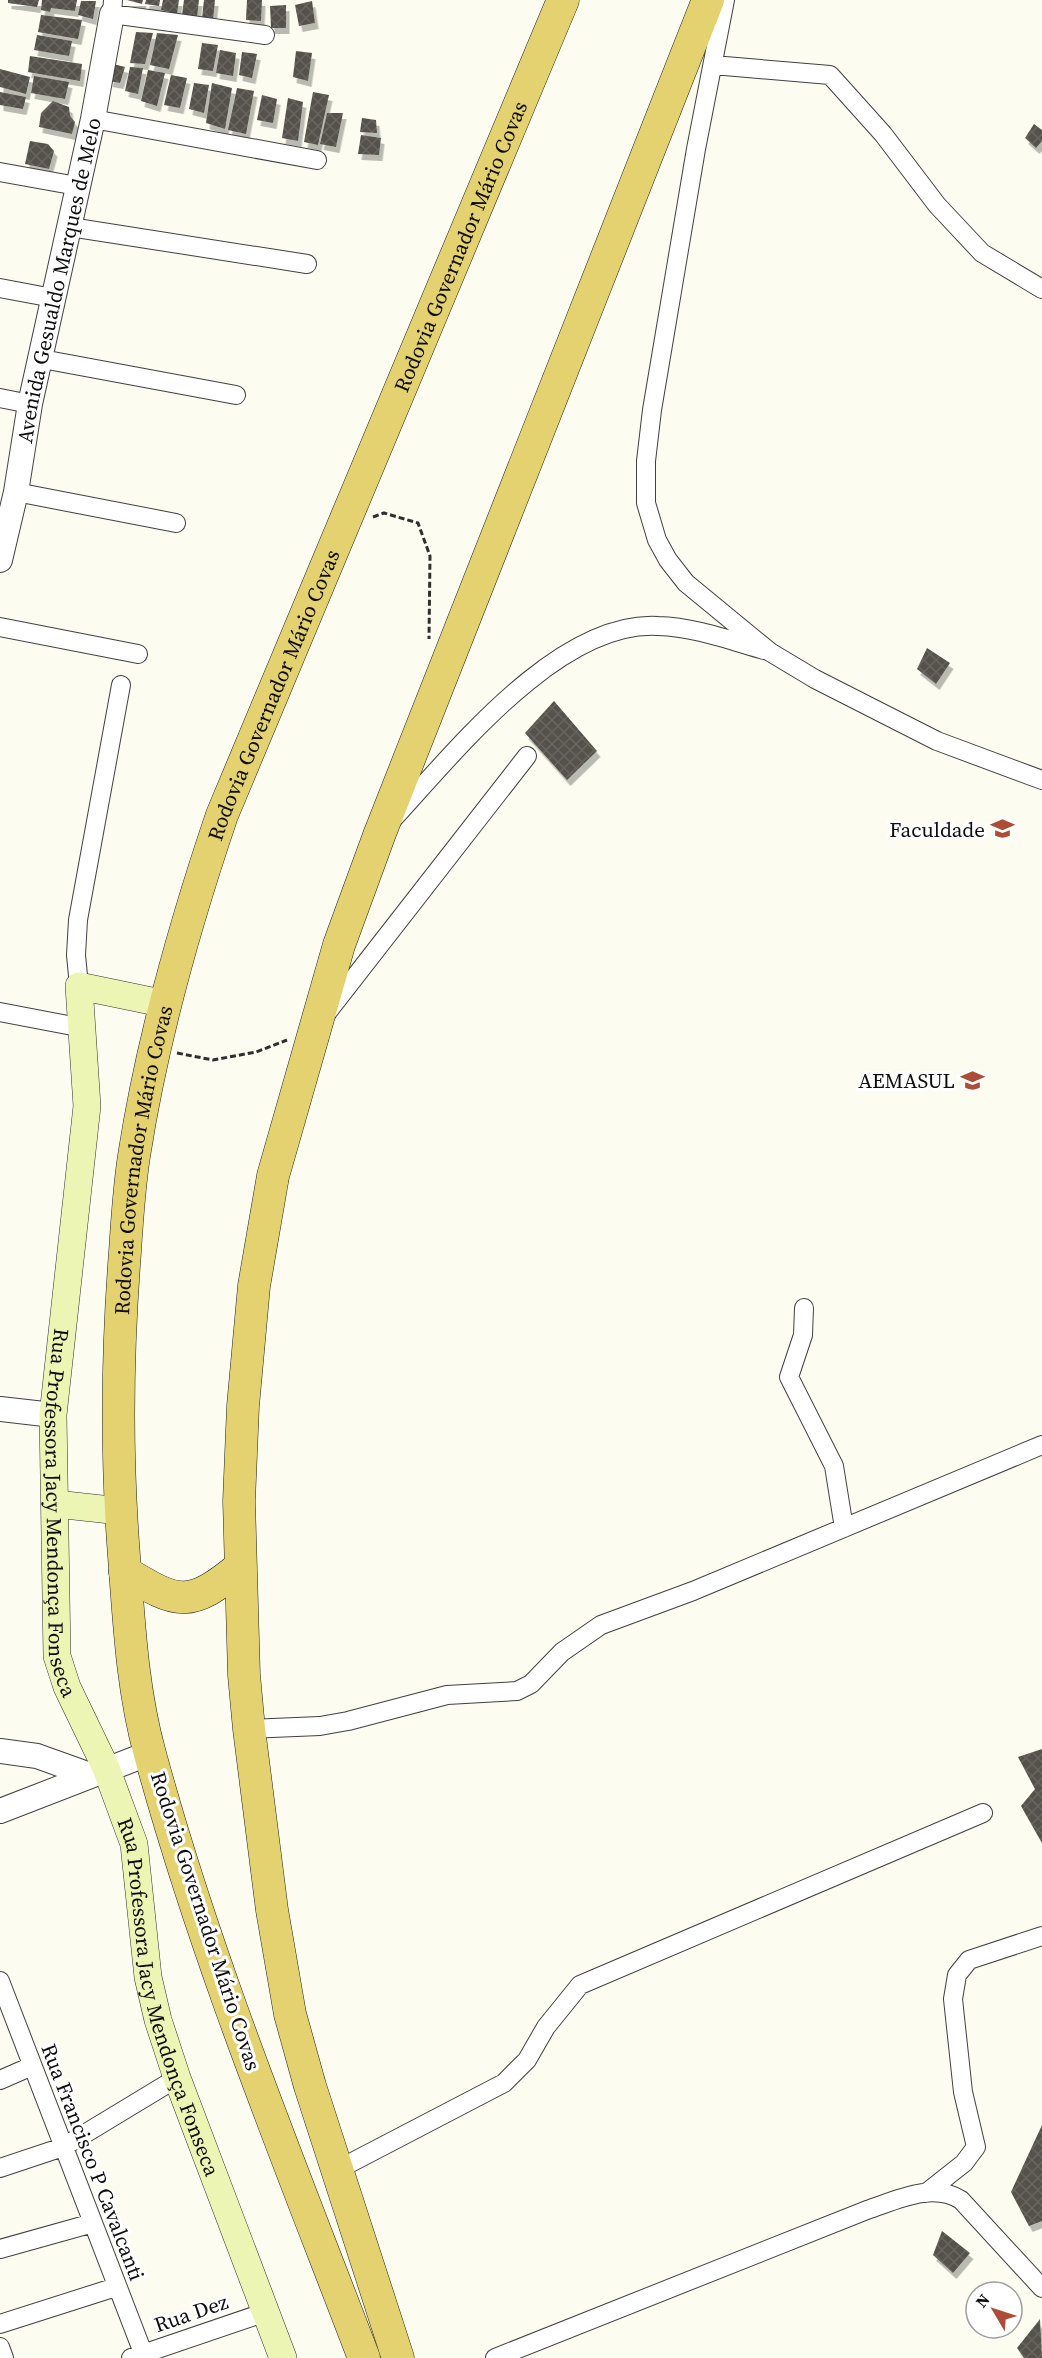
<svg xmlns="http://www.w3.org/2000/svg" width="1042" height="2358" font-family="'Source Serif 4',serif">
<defs>
<pattern id="building-cross-hatch" width="8" height="8" patternUnits="userSpaceOnUse" patternTransform="scale(1.5)"><rect width="8" height="8" fill="#55514b"/><path d="M0 0l8 8M0 8l8-8" fill="none" stroke="#686560"/></pattern>
<filter id="shadow"><feDropShadow dx="3.5" dy="6" stdDeviation="0" flood-color="#0004"/></filter>
</defs>
<rect width="100%" height="100%" fill="#fcfdf0"/>
<path fill="url(#building-cross-hatch)" filter="url(#shadow)" d="M8,0H39L37,7L8,3Z
M42,0H77L75,11L51,8L50,12L41,10Z
M127,0H143L142,4Z
M146,0H160L159,6L145,4Z
M163,0H179L177,14L161,10Z
M184,0H199L197,17L182,15Z
M204,0H215L213,20L202,18Z
M247,0H262L261,21L246,20Z
M81,1H96L93,19L78,15Z
M312,1L315,23L299,26L295,5Z
M286,5V28H271L270,6Z
M41,15L82,20L78,39L38,32Z
M136,32L153,33L145,64L130,63Z
M157,33L178,35L169,69L150,65Z
M37,35L72,41L69,56L34,50Z
M202,43L218,45L213,71L198,69Z
M220,50L236,53L233,76L216,73Z
M296,51L312,53L308,81L293,77Z
M242,52L257,54L252,78L239,75Z
M30,56L82,64L80,81L28,72Z
M113,64L125,67L120,83L109,81Z
M130,67L143,68L138,94L125,91Z
M0,69L30,77L26,94L0,87Z
M148,70L165,73L157,106L141,101Z
M171,75L187,78L180,108L164,105Z
M34,76L69,82L65,99L31,93Z
M194,83L209,85L204,113L189,109Z
M212,83L232,88L225,129L206,123Z
M237,88L254,91L246,134L228,130Z
M0,92L26,97L23,109L0,105Z
M313,92L329,95L318,145L304,142Z
M262,95L277,99L273,123L257,120Z
M288,98L303,102L298,141L282,138Z
M53,101L69,107L70,116L75,122L72,134L39,127L41,113Z
M327,113H343L336,147L320,144Z
M362,118L376,120L377,133L360,132Z
M1034,124L1042,130V141L1036,148L1025,138Z
M361,135L381,138L379,155L358,154Z
M30,141L48,144L54,151L49,169L25,164Z
M927,648L950,663L936,684L917,669Z
M554,701L597,751L567,780L525,733Z
M1042,1749V1843L1021,1806L1035,1789L1018,1757Z
M1042,2125V2221L1029,2226L1011,2192Z
M942,2231L970,2253L953,2273L933,2255Z
M1040,2319L1042,2358H1024L1017,2348Z"/>
<g fill="none" stroke-linecap="round" stroke-linejoin="round">
<defs>
<path id="minor" d="M113,0L112,14L265,35
M725,0L696,149L652,410L646,461V503L657,540L668,560L686,583L770,652L815,679L937,741L1042,780
M713,65L830,75L883,134L937,205L982,253L1042,289
M93,119L317,160
M0,172L77,186
M70,227L307,264
M0,288L53,298
M42,359L236,395
M0,398L30,404
M16,492L176,523
M0,627L138,654
M393,819C455,752 559,620 658,626C694,627 729,640 764,650
M79,986L76,955L78,920L121,685
M0,1012L83,1028
M326,1014L527,756
M804,1308L803,1335L789,1377L834,1466L844,1528
M249,1729L320,1726L348,1721L447,1695L517,1691L531,1684L562,1652L601,1625L693,1591L1042,1445
M0,1981L145,2358
M0,2080L32,2066
M0,2168L63,2147L177,2078
M337,2170L504,2083L527,2060L546,2027L580,1985L983,1813
M926,2193L964,2163L976,2147L963,2092L953,1999L957,1975L969,1960L1042,1936
M0,2249L93,2223
M0,2324L116,2287
M0,2347L4,2358
M131,2358L266,2312
M495,2358L867,2210C897,2200 933,2182 961,2200L1042,2288"/>
<g id="tertiary">
<path id="s1" d="M0,560L16,492L30,404L93,119L112,14"/>
<path d="M0,1409L53,1415"/>
<path d="M0,1751L37,1756L90,1775"/>
<path d="M0,1811L150,1753"/>
</g>
<g id="secondary">
<path id="s2" d="M166,1004L79,986L87,1106L53,1415L57,1656L67,1687L106,1768L134,1844L148,1977L158,2020L177,2078L283,2358"/>
<path d="M56,1504L120,1511"/>
</g>
<g id="trunk">
<path d="M125,1572C179,1605 190,1608 240,1567"/>
<path id="s3" d="M364,2358C288,2159 206,1960 150,1754C132,1689 129,1622 124,1556C116,1454 117,1354 125,1252C127,1220 129,1188 134,1156C152,1040 184,927 222,815L563,0"/>
<path d="M398,2358L310,2086L290,2014L272,1910L249,1729L244,1675L239,1501L243,1406L254,1286L273,1176L339,945L380,833L708,0"/>
</g>
</defs>
<use href="#minor" stroke="#404040" stroke-width="20"/>
<use href="#tertiary" stroke="#404040" stroke-width="26"/>
<use href="#secondary" stroke="#2f2f2f" stroke-width="28"/>
<use href="#trunk" stroke="#1e1e1e" stroke-width="33"/>
<path stroke="#2f2f2f" stroke-width="3" stroke-dasharray="6 3" stroke-linecap="butt" d="M373,517L384,513L418,523L430,556L429,639
M177,1053L213,1060L256,1052L287,1040"/>
<use href="#minor" stroke="#fff" stroke-width="18"/>
<use href="#tertiary" stroke="#fff" stroke-width="24"/>
<use href="#secondary" stroke="#ecf5b3" stroke-width="27"/>
<use href="#trunk" stroke="#e4d270" stroke-width="32"/>
</g>
<defs>
<symbol id="school-bare" viewBox="-9 -9 18 18"><path d="M0-5L7-2L0 1L-7-2ZM-4 1L0 2.5L4 1V4Q0 6-4 4Z" fill="#ac4d37" stroke="#fff" stroke-width="2.5" paint-order="stroke"/></symbol>
<symbol id="university-bare" viewBox="-9 -9 18 18"><path d="M0-5L7-2L0 1L-7-2ZM-4 1L0 2.5L4 1V4Q0 6-4 4Z" fill="#ac4d37" stroke="#fff" stroke-width="2.5" paint-order="stroke"/></symbol>
</defs>
<g fill-rule="evenodd">
<use href="#school-bare" x="986" y="812" width="33" height="33"/>
<use href="#university-bare" x="956" y="1064" width="33" height="33"/>
</g>
<g text-anchor="middle" dominant-baseline="central" stroke-width="6" stroke-linejoin="round" paint-order="stroke">
<g font-size="21" fill="#0d0d0d" stroke="#fff">
<text stroke="none"><textPath href="#s3" startOffset="2211">Rodovia Governador Mário Covas</textPath></text>
<text stroke="none"><textPath href="#s1" startOffset="286">Avenida Gesualdo Marques de Melo</textPath></text>
<text stroke="none"><textPath href="#s3" startOffset="1725">Rodovia Governador Mário Covas</textPath></text>
<text stroke="none"><textPath href="#s3" startOffset="1239">Rodovia Governador Mário Covas</textPath></text>
<text stroke="none"><textPath href="#s2" startOffset="618">Rua Professora Jacy Mendonça Fonseca</textPath></text>
<text transform="translate(206 1921) rotate(72)">Rodovia Governador Mário Covas</text>
<text stroke="none"><textPath href="#s2" startOffset="1122">Rua Professora Jacy Mendonça Fonseca</textPath></text>
<text transform="translate(93 2162) rotate(69)">Rua Francisco P Cavalcanti</text>
<text transform="translate(191 2313) rotate(-19)">Rua Dez</text>
</g>
<g font-size="21" fill="#0d0d0d" stroke="#fff" text-anchor="end">
<text x="985" y="829">Faculdade</text>
<text x="955" y="1080">AEMASUL</text>
</g>
</g>
<g transform="translate(994 2310) rotate(309)"><circle r="28" fill="#ffffff" stroke="#9e9e9e" stroke-width="1.5"/>
<path d="M0-4.5L10 22L0 15L-10 22Z" fill="#ac4d37"/>
<text y="-9" font-size="16" font-weight="bold" text-anchor="middle" fill="#0d0d0d">N</text>
</g>
</svg>
